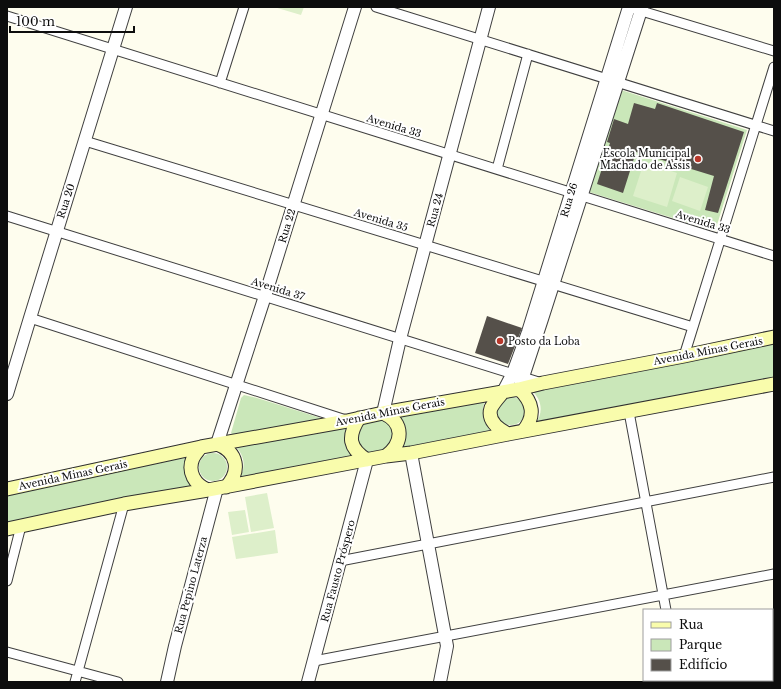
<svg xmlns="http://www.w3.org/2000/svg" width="781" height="689" font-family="'Libre Baskerville',serif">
<rect width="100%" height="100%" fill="#fefdee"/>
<path fill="#cae7b9" d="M621,90L747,130L715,231L589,192Z
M774,344V379L535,424C544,413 542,399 531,390Z
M244,395L257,398L324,419L234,436L231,433L241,398Z
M497 411a14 14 0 1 1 28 0a14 14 0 1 1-28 0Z
M486,399C480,411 483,423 492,433L396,450L392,416Z
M379,418L386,420L395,431L387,452L370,455L358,447L355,434L359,425Z
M351,423L357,457L238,479C247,468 245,455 234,445Z
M199 467a14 14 0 1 1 28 0a14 14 0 1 1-28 0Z
M187,454C181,468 185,476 194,488L7,523V488Z"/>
<path fill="#ddefca" d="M274,7H304L301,15Z
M644,162L677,173L667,207L633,196Z
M680,177L708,187L700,211L672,201Z
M267,493L274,528L251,532L245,497Z
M245,510L249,532L232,535L228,512Z
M275,530L278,553L236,559L232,537Z"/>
<path fill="#55504a" d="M634,103L655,109L657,103L744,132L718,213L705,210L714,176L636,152L623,193L597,184L610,143L607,142L614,119L628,124Z
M487,316L522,328L508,364L475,353Z"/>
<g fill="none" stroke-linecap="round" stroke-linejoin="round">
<defs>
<path id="minor" d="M376,7L774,131
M635,9L774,51
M7,16L774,256
M220,83L244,7
M85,141L693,327
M497,169L528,54
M7,216L542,383
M30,318L346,420
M684,356L774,67
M629,412L666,610
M340,561L774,477
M7,581L21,526
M7,652L118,682
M314,661L774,574
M679,680V682
M75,682L124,504"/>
<path id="tertiary" d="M519,389L542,319L642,7
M503,392L513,373L528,332L629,7
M7,394L30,318L126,7
M383,413L400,339L489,7
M217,444L265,296L355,7
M411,453L447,646L440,682
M167,682L175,646L217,488
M308,682L367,460"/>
<path id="secondary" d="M519,389C533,402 536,416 523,431
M503,392C499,397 494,402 491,408C487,420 498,429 508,434
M383,413C405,423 403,443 386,456
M359,418C347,437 349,448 367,460
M217,444C238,452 241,471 226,487
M201,447C198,451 195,454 193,458C187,472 195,485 208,490
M7,489L201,447L347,421L383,413L519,389L543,383L684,356L774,337
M7,529L124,504L208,490L386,456L411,453L508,434L774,384"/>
</defs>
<use href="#minor" stroke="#404040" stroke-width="11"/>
<use href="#tertiary" stroke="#404040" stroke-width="14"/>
<use href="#secondary" stroke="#2f2f2f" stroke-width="15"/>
<use href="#minor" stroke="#fff" stroke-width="9"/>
<use href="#tertiary" stroke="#fff" stroke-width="12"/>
<use href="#secondary" stroke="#f9fcac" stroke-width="13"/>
</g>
<g fill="#b7382b" stroke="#fff" stroke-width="1.5">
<circle cx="698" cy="159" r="4"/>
<circle cx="500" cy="341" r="4"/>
</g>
<g text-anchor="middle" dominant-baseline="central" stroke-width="4" stroke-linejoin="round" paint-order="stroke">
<g font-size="10" fill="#0d0d0d" stroke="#fff">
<text transform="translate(394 126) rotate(17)">Avenida 33</text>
<text transform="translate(569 200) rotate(-73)">Rua 26</text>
<text transform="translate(66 201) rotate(-72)">Rua 20</text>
<text transform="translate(435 210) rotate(-75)">Rua 24</text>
<text transform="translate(381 220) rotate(17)">Avenida 35</text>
<text transform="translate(703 222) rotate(17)">Avenida 33</text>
<text transform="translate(287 226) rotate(-73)">Rua 22</text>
<text transform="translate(278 289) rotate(17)">Avenida 37</text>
<text transform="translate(708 351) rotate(-11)">Avenida Minas Gerais</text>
<text transform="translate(390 412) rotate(-11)">Avenida Minas Gerais</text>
<text transform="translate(73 475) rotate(-12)">Avenida Minas Gerais</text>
<text transform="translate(338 571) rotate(-75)">Rua Fausto Próspero</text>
<text transform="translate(191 585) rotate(-75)">Rua Pepino Laterza</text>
</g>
<g font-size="10" fill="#0d0d0d" stroke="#fff" text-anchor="end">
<text x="690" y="153">Escola Municipal<tspan x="690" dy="12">Machado de Assis</tspan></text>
<text x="508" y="341" text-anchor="start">Posto da Loba</text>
</g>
</g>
<rect width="781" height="689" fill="none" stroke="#0d0d0d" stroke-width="16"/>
<rect x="643" y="609" width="130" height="72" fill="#ffffff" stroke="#9e9e9e"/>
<rect x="651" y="622" width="20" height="6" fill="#f9fcac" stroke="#9e9e9e"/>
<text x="679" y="629" font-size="12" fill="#0d0d0d">Rua</text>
<rect x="651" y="639" width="20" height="12" fill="#cae7b9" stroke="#9e9e9e"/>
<text x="679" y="649" font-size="12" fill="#0d0d0d">Parque</text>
<rect x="651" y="659" width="20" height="12" fill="#55504a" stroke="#9e9e9e"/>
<text x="679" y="669" font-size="12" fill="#0d0d0d">Edifício</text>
<path d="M10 26v6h124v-6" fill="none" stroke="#0d0d0d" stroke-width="2"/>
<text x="16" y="26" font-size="12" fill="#0d0d0d" stroke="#ffffff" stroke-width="3" paint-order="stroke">100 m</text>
</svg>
